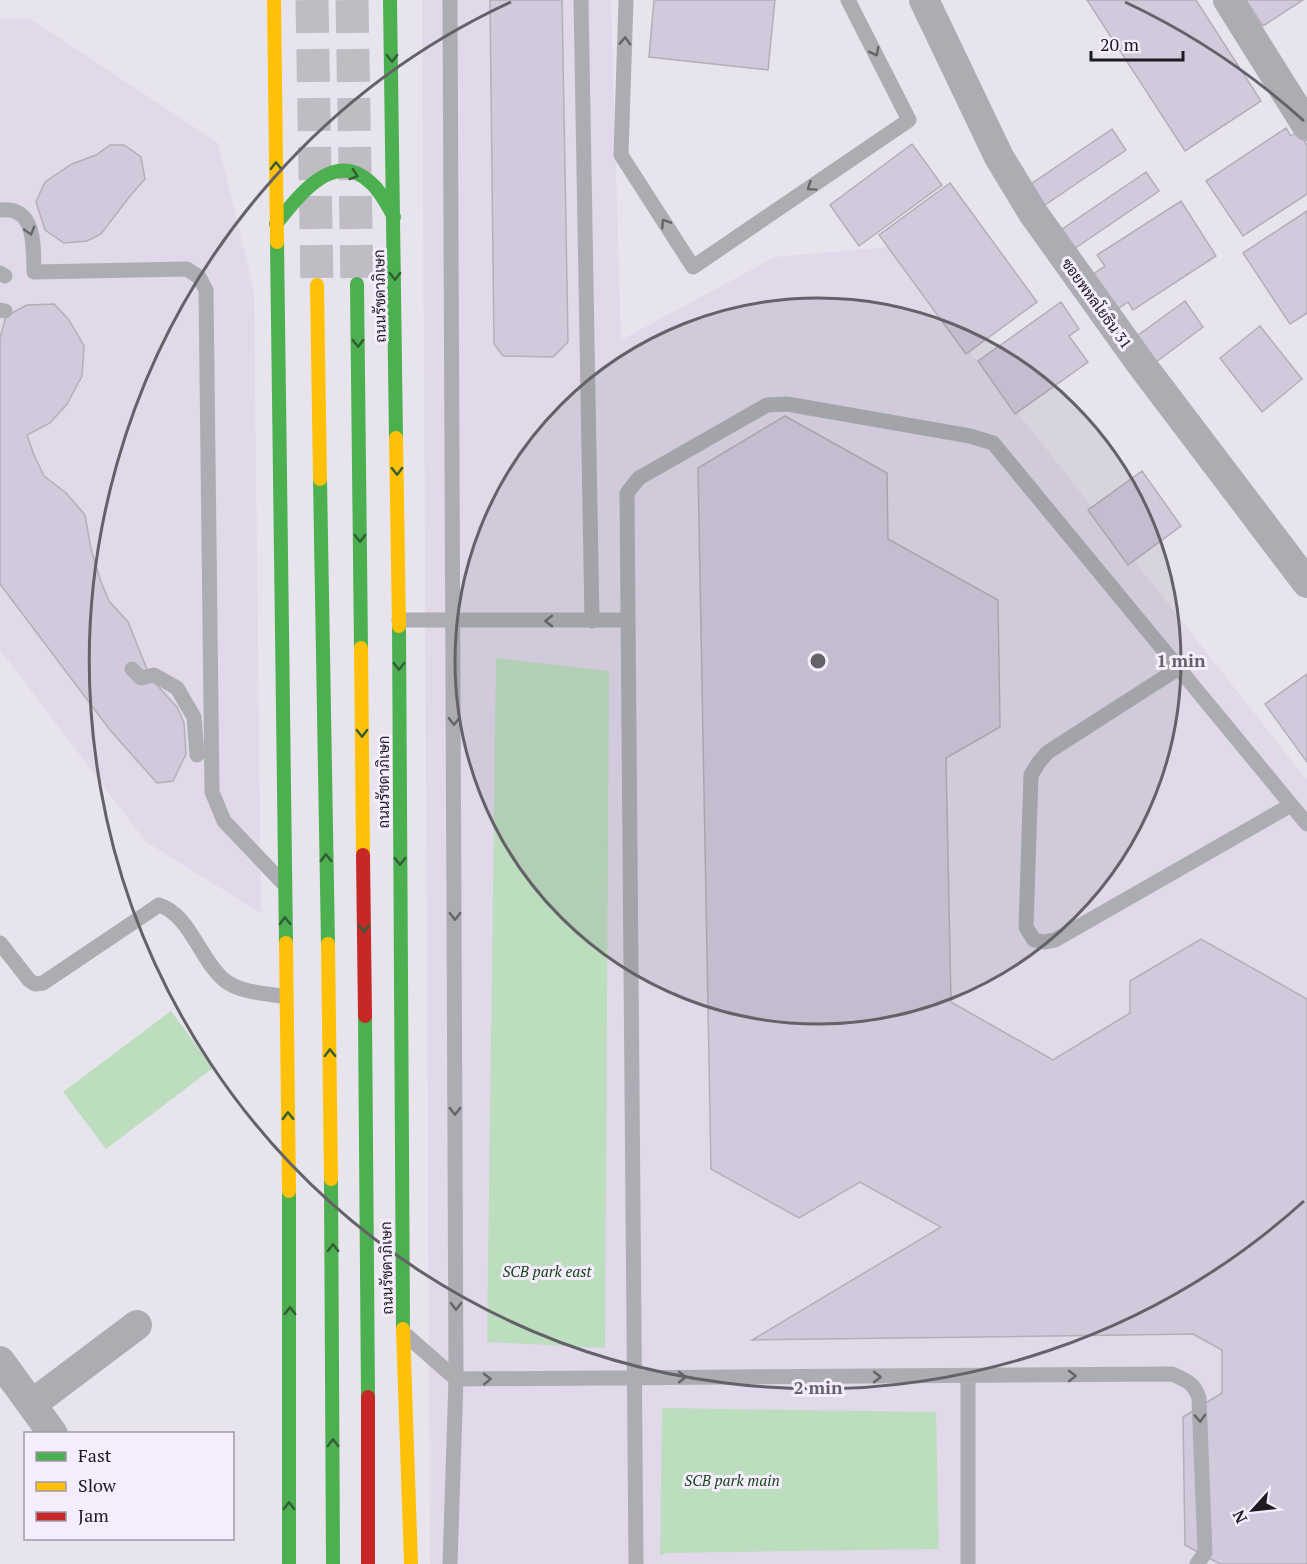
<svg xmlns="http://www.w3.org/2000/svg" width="1307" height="1564" font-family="'PT Serif',Sarabun,serif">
<rect width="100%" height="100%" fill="#e8e4ed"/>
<path fill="#e1d9ea" d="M422,0H611L621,340L775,257L887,247L1307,780V1564H430Z
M0,18L31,19L218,143L254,291L261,913L146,842L0,650Z"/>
<path fill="#bdddbf" d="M496,658L609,671L605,1348L487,1342Z
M171,1011L213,1068L106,1149L63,1092Z
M662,1408L936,1412L939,1549L666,1553L660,1556Z"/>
<path fill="#d3c9dd" stroke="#b2afb6" stroke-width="1.5" d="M490,0H562L568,342L553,357L503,356L494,344Z
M654,0H775L768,70L649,57Z
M1087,0H1196L1261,101L1185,151Z
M1246,0H1303L1263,26Z
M1286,128L1291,136L1298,131L1307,145V194L1243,236L1206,181Z
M1112,129L1126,150L1045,205L1031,184Z
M912,144L942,185L859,246L830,205Z
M110,145H124L141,157L145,179L130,196L101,234L87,241L64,243L45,230L36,202L45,182L72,164L96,155Z
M1146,172L1159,191L1071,251L1058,232Z
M950,183L1037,302L966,354L879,235Z
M1181,201L1216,256L1133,310L1128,302L1113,312L1090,276L1105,266L1097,255Z
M1307,211V313L1290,324L1243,253Z
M1185,301L1203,327L1156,362L1137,336Z
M1061,302L1079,329L1069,336L1088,362L1015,414L978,361Z
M54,304L69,320L84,346L82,376L67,404L50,423L27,435L34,455L44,476L66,493L85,515L91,549L100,579L109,601L128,622L151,679L177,707L184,723L186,754L173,781L157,783L110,730L0,584V338L6,316L27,305Z
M1260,326L1302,379L1262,412L1220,358Z
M785,416L887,473L888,539L998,600L1000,727L946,758L951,1002L1053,1060L1130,1013V981L1201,939L1307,999V1564H1220L1185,1545L1183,1417L1222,1393V1350L1193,1334L752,1340L941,1227L860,1182L799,1218L711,1169L698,468Z
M1142,471L1181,526L1128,565L1088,510Z
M1307,674V762L1265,704Z"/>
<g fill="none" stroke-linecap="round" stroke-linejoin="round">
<path stroke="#bfbcc4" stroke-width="33" stroke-dasharray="33 16" stroke-linecap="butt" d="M312,0L317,285
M352,0L357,284"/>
<path stroke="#acadb2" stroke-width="15" d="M581,0L592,621
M626,0L621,155L693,267L909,120L848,0
M0,210C37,206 33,247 34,272L187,269L199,277L206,290L212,792L224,821L282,882
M0,273L5,276
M0,310L5,311
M399,620H628
M1179,668L1048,752L1039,762L1031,775L1026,927L1034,940L1044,942L1055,940L1291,805
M132,669L141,678L154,675L177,688L194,717L197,755
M0,943L29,980L35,984L43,983L159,905C189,914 200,959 223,979C239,993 266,993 286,997
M406,1335L456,1379L1172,1374C1186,1380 1194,1383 1199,1398L1205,1553L1197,1564
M968,1377V1564
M450,1564L456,1379L450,0
M636,1564L627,493L639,478L767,405L787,404L970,436L993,443L1307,824"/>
<path stroke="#acadb2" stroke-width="30" d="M924,0L999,157L1033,213L1141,364L1307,583
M1228,0L1307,126
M0,1361L53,1434
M32,1404L137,1325"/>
<path stroke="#4caf50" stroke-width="14" d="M390,0L396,438
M276,224C297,198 333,148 370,182C381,191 387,205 394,217
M277,242L286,943
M357,284L361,648
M320,479L328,944
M399,626L403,1329
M365,1016L368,1397
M331,1179L333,1564
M289,1564V1191"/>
<path stroke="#ffc107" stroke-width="14" d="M274,0L277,242
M317,285L320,479
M396,438L399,626
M361,648L363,855
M286,943L289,1191
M328,944L331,1179
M403,1329L411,1564"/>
<path stroke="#c62828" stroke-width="14" d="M363,855L365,1016
M368,1397V1564"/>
</g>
<defs><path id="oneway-chevron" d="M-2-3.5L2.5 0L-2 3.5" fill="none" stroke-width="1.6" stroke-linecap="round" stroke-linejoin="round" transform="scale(1.5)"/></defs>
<g stroke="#646469">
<use href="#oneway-chevron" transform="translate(625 41) rotate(-88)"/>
<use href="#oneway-chevron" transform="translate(875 52) rotate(63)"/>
<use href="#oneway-chevron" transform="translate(811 187) rotate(146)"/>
<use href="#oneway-chevron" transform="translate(665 223) rotate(-123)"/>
<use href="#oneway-chevron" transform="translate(30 231) rotate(74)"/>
<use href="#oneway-chevron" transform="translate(549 621) rotate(180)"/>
<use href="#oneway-chevron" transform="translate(454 721) rotate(90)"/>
<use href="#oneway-chevron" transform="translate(455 916) rotate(90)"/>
<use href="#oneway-chevron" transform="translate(455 1111) rotate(90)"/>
<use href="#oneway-chevron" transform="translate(456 1306) rotate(90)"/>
<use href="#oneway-chevron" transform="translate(1072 1376) rotate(-1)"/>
<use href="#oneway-chevron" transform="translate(682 1377)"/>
<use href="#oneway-chevron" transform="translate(877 1377)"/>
<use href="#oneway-chevron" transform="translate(487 1379) rotate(-1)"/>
<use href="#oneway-chevron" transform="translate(1200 1418) rotate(88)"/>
</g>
<g stroke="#325d36">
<use href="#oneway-chevron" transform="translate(392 58) rotate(89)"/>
<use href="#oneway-chevron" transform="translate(276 166) rotate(-91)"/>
<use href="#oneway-chevron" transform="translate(354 175) rotate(18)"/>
<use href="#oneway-chevron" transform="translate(395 276) rotate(89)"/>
<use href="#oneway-chevron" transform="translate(358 343) rotate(89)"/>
<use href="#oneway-chevron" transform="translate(397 471) rotate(89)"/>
<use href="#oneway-chevron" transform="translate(360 538) rotate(89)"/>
<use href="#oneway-chevron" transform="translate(399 666) rotate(90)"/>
<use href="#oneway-chevron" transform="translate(362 733) rotate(89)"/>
<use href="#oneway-chevron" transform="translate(326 858) rotate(-91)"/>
<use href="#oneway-chevron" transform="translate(400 861) rotate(90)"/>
<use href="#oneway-chevron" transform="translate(285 921) rotate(-91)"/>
<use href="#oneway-chevron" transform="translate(364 928) rotate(89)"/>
<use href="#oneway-chevron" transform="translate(330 1053) rotate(-91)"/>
<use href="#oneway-chevron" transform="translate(288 1116) rotate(-91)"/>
<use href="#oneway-chevron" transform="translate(333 1248) rotate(-91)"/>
<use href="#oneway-chevron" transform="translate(290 1311) rotate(-90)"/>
<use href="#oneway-chevron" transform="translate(333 1443) rotate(-90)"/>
<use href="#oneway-chevron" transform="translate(289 1506) rotate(-90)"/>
</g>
<circle cx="818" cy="661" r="363" fill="#646168" fill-opacity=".12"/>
<g fill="none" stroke="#646168" stroke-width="3">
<circle cx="818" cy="661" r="363"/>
<path d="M1304 1201A727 727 0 1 1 511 2M1125 2A727 727 0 0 1 1304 121"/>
</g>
<g text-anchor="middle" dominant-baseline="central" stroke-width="6" stroke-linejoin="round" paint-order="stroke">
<g font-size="15" fill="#1d1a20" stroke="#f5edfe">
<text transform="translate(379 296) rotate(-91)">ถนนรัชดาภิเษก</text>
<text transform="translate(1097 303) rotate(54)">ซอยพหลโยธิน 31</text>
<text transform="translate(383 782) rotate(-90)">ถนนรัชดาภิเษก</text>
<text transform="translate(386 1268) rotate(-91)">ถนนรัชดาภิเษก</text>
</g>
<g font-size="15" font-style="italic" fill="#164719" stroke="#f5edfe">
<text x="547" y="1271">SCB park east</text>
<text x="732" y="1480">SCB park main</text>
</g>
</g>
<circle cx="818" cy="661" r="9" fill="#646168" stroke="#f5edfe" stroke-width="3"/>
<g font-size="18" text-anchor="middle" font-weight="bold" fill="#646168" stroke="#f5edfe" stroke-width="6" stroke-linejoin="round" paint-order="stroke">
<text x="1181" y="667">1 min</text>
<text x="818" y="1394">2 min</text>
</g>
<rect x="24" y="1432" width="210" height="108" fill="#f5edfe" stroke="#9f99a5" stroke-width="1.5"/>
<rect x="36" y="1452" width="30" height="9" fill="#4caf50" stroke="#9f99a5" stroke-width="1.5"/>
<text x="78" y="1462" font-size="18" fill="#1d1a20">Fast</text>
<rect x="36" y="1482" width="30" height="9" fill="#ffc107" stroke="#9f99a5" stroke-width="1.5"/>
<text x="78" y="1492" font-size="18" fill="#1d1a20">Slow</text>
<rect x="36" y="1512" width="30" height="9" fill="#c62828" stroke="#9f99a5" stroke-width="1.5"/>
<text x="78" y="1522" font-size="18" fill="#1d1a20">Jam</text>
<g transform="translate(1253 1510) rotate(243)" stroke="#f5edfe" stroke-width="4.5" paint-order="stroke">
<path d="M0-4.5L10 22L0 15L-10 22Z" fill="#1d1a20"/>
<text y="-9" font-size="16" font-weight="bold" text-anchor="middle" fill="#1d1a20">N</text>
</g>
<path d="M1091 51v9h92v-9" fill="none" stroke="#1d1a20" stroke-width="3"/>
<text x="1100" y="51" font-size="18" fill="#1d1a20" stroke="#f5edfe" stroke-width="4.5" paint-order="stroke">20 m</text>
</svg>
